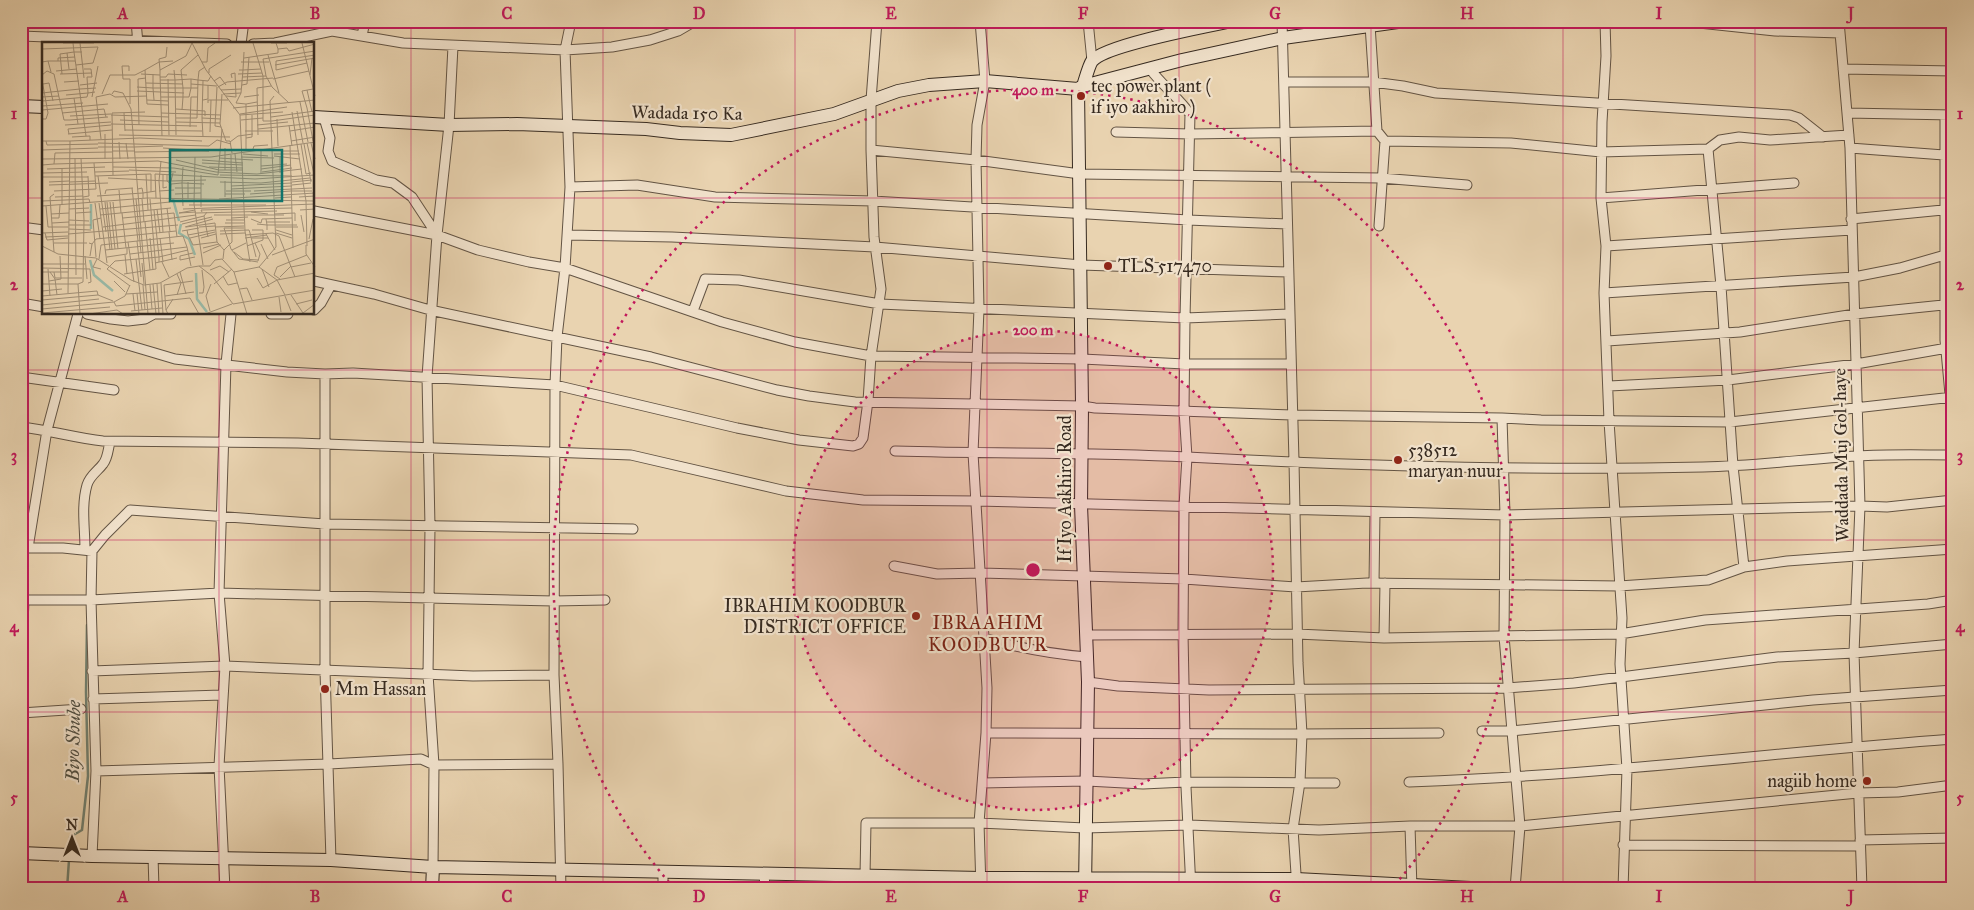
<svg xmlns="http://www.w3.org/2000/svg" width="1974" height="910" font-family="'IM FELL Great Primer',serif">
<rect width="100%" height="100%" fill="#e9d3b0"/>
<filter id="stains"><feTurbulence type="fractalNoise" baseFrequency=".004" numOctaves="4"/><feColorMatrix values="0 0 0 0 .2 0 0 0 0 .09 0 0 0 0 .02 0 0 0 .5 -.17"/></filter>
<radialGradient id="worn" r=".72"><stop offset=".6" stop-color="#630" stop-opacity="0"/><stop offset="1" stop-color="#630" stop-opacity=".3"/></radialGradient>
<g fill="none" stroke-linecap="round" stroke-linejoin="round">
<path stroke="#718070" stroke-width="2.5" d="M70,850V837L82,830L88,776L86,692L87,625
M67,889L69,860"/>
<defs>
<path id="street" d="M136,21L138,44
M980,21L985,81L977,125L976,160L979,309L973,453L987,688L986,733L979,823L981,889
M1088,21L1092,61
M1282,21L1294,461L1298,663L1302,734L1300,782L1293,829L1297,889
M1605,21L1606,56L1602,122L1601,198L1606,246L1604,293L1609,421L1622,618L1620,664L1627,769L1623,889
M1680,21L1775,31L1840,33
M1839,21L1850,148L1860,506L1854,653L1862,889
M1370,25L1377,131
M21,36L227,44
M362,36L365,21
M241,44L244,21
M253,44L275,43L332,31L403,43L565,50L612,47L650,40L678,31L690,24V21
M1150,69C1162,85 1178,97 1190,114L1185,318L1184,410L1187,457L1184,506L1183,633L1186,787L1191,889
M1843,69L1953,71
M1285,82H1373L1403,86L1436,93L1790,115L1799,118L1823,137
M1847,113L1953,115
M1945,115V340L1953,427
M324,118L330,138L328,151L332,161L376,180L393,183L412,197L437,235
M1116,132L1190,134L1377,131L1385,141L1511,143L1601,152L1708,149L1720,140L1739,137L1770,140L1849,135
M1850,148L1944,155L1953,159
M1708,149L1721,286L1733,466L1744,567
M871,150L976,160L1080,174L1381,178L1467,185
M570,187L637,185L715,197L873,201L1188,220L1287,224
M1601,198L1794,183
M314,211L437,235L478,250L529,262L565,268L722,322L795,342L871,356L1082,359L1185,364H1290
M1851,219L1953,209
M1379,226L1385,141
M21,227L44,230
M568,235L672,237L875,247L1081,265L1288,272
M1606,246L1852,230
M314,281L374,294L430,310L651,357L777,390L809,396L855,402L1082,406L1095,408L1292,415L1502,418L1541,420L1730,422L1953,397
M1604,293L1854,277L1900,268L1945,255H1953
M21,303L44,307
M314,310L321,303L331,285
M693,311L705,279L739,280L880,304L1185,318L1289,314
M87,314L111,319L128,321L145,319L154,314H171
M231,314L226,364L219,593L554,601L605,600
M271,314H288
M74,329L175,359L287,372L325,374L353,373L555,385L737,428L799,440L853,446L859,444L863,438L868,401L871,356L881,289L874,237L871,150V100L877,21
M1607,341L1740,332L1855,314L1953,304
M325,374V671L331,860
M21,377L114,390
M1609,386L1728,380L1856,364L1953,347
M1502,418L1505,515L1504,636L1520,826L1515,889
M21,427C49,430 75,438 103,441L298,443L631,455L786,491L863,500L977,501L1505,515L1860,506L1887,507L1953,500
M895,451C992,454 1090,452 1187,457C1359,466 1531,471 1703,467C1754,466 1806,459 1857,456C1889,454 1921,455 1953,455
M21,548H28L47,430L78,314
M28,548H63L92,551L105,535L130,510L325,524L633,529
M85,550C85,528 81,506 87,485C90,475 98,471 103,464C108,458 108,449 110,442
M92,551L91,600L96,771L92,856
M894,566L937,574L981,573L1184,579L1296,587L1367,583L1619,586L1708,580L1744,567L1787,561L1953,549
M1374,583L1375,512
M21,600H24L21,671
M24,600H91L219,593L225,666L219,766L225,889
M1086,635L1297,634L1384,638L1620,634L1705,620L1928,604L1953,600
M984,638C1018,648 1052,654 1087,657
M1384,638L1385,583
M92,671L225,666L473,676L554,675
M1088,682L1118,686L1209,690L1507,688L1574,683L1777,657L1854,653L1953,644
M93,699L222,695
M21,713L81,709
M1482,731H1511L1813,700L1953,690
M986,733L1302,734L1439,733
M96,771L329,764L421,759L434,765L558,764
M1409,782C1482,779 1555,775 1628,768C1736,759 1844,747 1953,739
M982,783L1087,781L1143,784L1186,782L1335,783
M1410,826L1412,889
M1860,840L1953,838
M1623,845L1860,846
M153,856L154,889
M433,867L434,765L428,674L430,527L427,377L437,235L449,125L453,46
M663,871V889
M764,873L765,889
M865,876L866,823H979L1085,828L1189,825L1319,830L1410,826H1520L1858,793L1898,792L1953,785
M872,876V889
M561,889L558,764L554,675L555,385L557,337L565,268L570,187L565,50L571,21"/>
<path id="secondary" d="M1083,86C1085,80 1089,65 1092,61C1105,45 1208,26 1232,21
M1078,89L1082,406L1081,505L1088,682L1085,889
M21,106L44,107
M314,117L449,125L517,124L646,129L680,133L731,135L834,114L898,91L929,85L985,81L1078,89L1083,86L1182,60L1283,38L1405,21
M21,853L92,856L331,860L433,867L981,878L1296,879L1490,889
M432,889L433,867"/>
</defs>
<use href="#street" stroke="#635444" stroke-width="11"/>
<use href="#secondary" stroke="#362a20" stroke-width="14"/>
<use href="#street" stroke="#f1e2cc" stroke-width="9"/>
<use href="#secondary" stroke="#f1e2cc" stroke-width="12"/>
</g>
<path fill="none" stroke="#c2185b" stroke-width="1" stroke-opacity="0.55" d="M219,21V44M411,21V889M603,21V889M795,21V889M987,21V889M1179,21V889M1371,21V889M1563,21V889M1755,21V889M21,198H44M314,198H1953M219,314V889M21,370H1953M21,540H1953M21,712H1953"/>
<circle cx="1033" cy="570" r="240" fill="#c2185b" fill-opacity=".12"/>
<g fill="none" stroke="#c2185b" stroke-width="2.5" stroke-dasharray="2.5 5">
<circle cx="1033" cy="570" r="240"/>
<path d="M674 888A480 480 0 1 1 1392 888"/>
</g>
<g fill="#8f2418" stroke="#f1e2cc" stroke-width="2">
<circle cx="1081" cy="96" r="5"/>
<circle cx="1108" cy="266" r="5"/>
<circle cx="1398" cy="460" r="5"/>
<circle cx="916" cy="616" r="5"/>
<circle cx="325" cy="689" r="5"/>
<circle cx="1867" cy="781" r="5"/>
</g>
<g text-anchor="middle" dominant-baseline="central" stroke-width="4.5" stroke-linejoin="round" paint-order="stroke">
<g font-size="18" fill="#362a20" stroke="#f1e2cc" text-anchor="start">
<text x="1091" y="86">tec power plant (<tspan x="1091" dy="21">if iyo aakhiro )</tspan></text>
<text x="1118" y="266">TLS 517470</text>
<text x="1408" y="450">538512<tspan x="1408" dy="21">maryan nuur</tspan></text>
<text x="906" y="606" text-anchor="end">IBRAHIM KOODBUR<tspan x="906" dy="21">DISTRICT OFFICE</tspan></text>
<text x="335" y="689">Mm Hassan</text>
<text x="1857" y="781" text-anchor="end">nagiib home</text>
</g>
<g font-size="18" fill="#362a20" stroke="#f1e2cc">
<text transform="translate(687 113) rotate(1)">Wadada 150 Ka</text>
<text transform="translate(1841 455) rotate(-91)">Waddada Muj Gol-haye</text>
<text transform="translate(1065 489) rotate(-90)">If Iyo Aakhiro Road</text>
</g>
<g font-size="19" letter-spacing="1" fill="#7a1f14" stroke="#f1e2cc">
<text x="988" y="622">IBRAAHIM<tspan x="988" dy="22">KOODBUUR</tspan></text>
</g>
<g font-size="19" font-style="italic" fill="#4f4e42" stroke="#f1e2cc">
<text transform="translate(73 741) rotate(-89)">Biyo Shube</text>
</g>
</g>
<g transform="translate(42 42)">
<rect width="272" height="272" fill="#e9d3b0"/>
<path fill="none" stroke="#99b9a6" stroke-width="2.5" d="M131,157L137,179M139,182L137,191L147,197L153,213M49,187V162M48,218L52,233L71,249M154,231L155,257L165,270"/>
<path fill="none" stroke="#a18f76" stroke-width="1" d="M21,1H52M38,1L42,36M150,1L164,28L198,73L241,70M211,1L221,34V79H230M229,1H245M234,1L236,7L245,6L247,9L273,2M260,1L273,54M0,7L56,5L51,21L34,23M40,10H32L44,94M25,11L27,27M156,13L139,28L141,46H156M226,13L237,51M202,16L236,11V7M6,19H33M16,19V16L33,15M0,20L6,19L9,30M160,20H165L166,6L173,1M199,20H227M233,23L273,16M118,28L117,17L124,15L125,5M132,28L133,38L149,37M197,28H201L202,10M234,28V19L273,13M234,28L265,21M14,29L35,27M87,29V24H80L81,37H88V62M167,31V27L189,13M18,32L50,31M20,32L18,12L32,10L31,1M99,32L118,33V28L144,14L150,1M111,32V46H141V55H147L149,46M196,32L220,31M0,33L5,29L12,32L22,78H28M118,33L120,94M268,33L270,16M224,34L221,17L273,9M118,35H124L126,32L145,33M200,35L224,34L230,45L247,61M126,37L127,93M231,37L267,29M0,38L6,71L4,77H0M118,38H133L134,93M161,39L160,76L179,77M172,39L178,35L184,43M22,40L37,39M104,41L140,42M1,42L7,41L9,50M149,42L175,44M38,43L55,41M200,43L205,42L207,15M95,45L111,46L112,58M175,45L173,84L179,85M176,45L185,40L231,36M149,46V37L156,38L157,29L163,25M38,47L54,46M179,48L199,47M265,48L270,70M95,49L142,51M9,50L38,47M0,51L9,50L11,59M199,51L194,61L204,62M60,52L68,33H93L103,28M70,52L72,49L81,51L89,67L106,272M180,52L178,82L184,99H188L190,111M181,52L199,51L201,28L219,27M24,53L46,51L45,35H50L49,27H42M184,54L194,55L193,31L189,32L190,36M0,55L17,54M50,55L56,24M119,55H141L140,68M202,55L217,53M32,56L36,82M105,58L126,59M161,58L166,57V43M0,59L45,55L46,51L53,50M258,60L266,100M166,61V58H186M126,63L105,62L103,28L117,20L131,19M0,64L41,61M191,66L273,58M265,66L271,99M265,66L260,49L271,47M134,67L163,69V74M0,68L66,62M255,69L261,101M250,70L264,159L265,204M20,71L62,67L64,75M82,71L83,89M119,71L179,73M198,72L245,65M69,73L127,75M198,73L203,189L208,220M28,74L69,72M229,75L273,69M134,76H155L156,38L166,39L169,34M160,76L161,95M235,77L236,104M28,78L66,75M78,78L127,80M199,78L221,76M230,79L273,73M134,80L178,81M69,82L155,84M23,83L69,80M97,83L96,37L104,36M215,83L246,80M247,83L250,104M148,85L149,55H156M216,87L273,81M83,88L160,89M203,89H231M248,89L273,85M168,90L169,58M26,92L70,88M27,92L26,87L69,83M77,93L188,95M216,93L215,46L229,44M30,95L48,94V98M204,96L210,95V73M59,97L54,55L68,52L73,55L105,54M0,99H4L5,103L56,102M4,99H28M249,99L273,95M77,100L78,117M188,100L196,94L211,92M56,101L167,104L175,98L189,102M84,101L86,117M265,101L272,132M269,101L273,117M259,102L264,132L269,131M262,102L269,140M248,103L251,206M56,105H92M92,105L121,104M211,107L212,104L226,103M0,108L56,106M219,108V132M70,109H92M204,109V62L215,60M240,109H257M93,110L167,109L121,106M193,112L195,130M201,112L226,114M232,112H258M232,114L258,117M238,114V131M153,115L152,162L161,223M199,115L232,116M33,116L34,233M177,116L211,118M0,117L169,115L273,100M63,117V92M134,118L177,128H201M160,118L201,121M119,119L117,139L121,190M160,121L201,123M12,122L116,119L174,130L215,132L260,127M0,123L12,122L13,111L70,110M219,124L245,122M71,125L132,126M141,125L140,141L162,142M167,125L201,126M132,126L176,133L180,87M5,127L63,125M20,127V163M219,127L249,123M87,128L134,130M183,128V106M53,130L87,129M220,130L250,126M0,131L45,130M104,132L106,168M109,132V150M113,132L213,137L273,133M113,132L114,156M121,132V146L125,145M125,132V139H129L131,131M71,133L70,71L103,70M159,133V165M178,133L250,134M53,134L109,132M56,134L64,190M0,135H46M66,136L125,139L129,142L128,156M129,139L164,138M7,140L27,139M27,140L53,139M146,140V157M178,140L219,141L268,136M250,140L270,138M129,142L140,141L141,164M7,143L66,141M250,143L269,141M189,144L250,141M90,146L96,199M133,146H159M96,147L100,146L101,151L114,149M189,147L250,144M77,148L79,171M12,149L54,147L52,121M117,149L132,148M184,149H209M212,149L270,146M249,149H270M63,152L64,148L91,146M133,152L159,151M183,152H203M208,152L249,149M55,154L101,151V156M13,155L41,154M41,155L47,154L46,134M183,155V139M257,155L273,154M233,156L249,155M94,157L99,211M100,157L102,180M177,157L273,151M0,159L47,157L48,161M63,160L68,208M65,160L70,208M68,160L73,207M71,160L76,207M53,161L58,197M57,161L65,221M147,163H224M0,164L105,156L273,159M4,164L6,185H26M125,166L128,190M27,167L47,166M58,167L128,160M115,167L118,191M141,167L273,162M258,168L273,167M160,170L159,168L250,166M165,170L162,174L166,195M209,170L226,172M34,171L49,170M80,171L84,206M137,171L154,170M137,171L153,168M154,171L235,169M9,172L27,171M232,172L253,171V179M58,173L129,166M172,173H242M259,173L262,190M10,176H17L18,163M81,176L132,171L135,195M189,176L206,175M209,177L219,181L220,177L250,176M224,177L225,183H255M27,178L47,179M184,178H202M103,180L108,228M138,180L162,174M225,180H248M10,181L27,180M183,181H202M140,182L170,175M215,182L225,183V188M27,183H49M61,185L154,173M143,185L171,177M144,185L173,181L175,200L182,208M157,185L173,184M173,185L202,184M234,185H256M202,186H182L189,207L197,217L216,220M27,187L49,188M145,188L146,193L173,188M234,188L250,193M140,189L157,186M178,189L207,188L208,191M127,190L130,218M0,191L26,190M3,191L5,198L26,196M208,191L214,215M234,191L250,196M26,192L136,183M178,192L203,191M224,192L233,208M146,193L151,203L175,200M203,193L231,191L237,194L253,235M3,195L26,194M108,196L111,228M118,196L121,220M148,196L173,190M159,196L174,192M203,196L225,193M210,196H226M267,197L271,177M95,199L99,235M86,200L92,240M12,201H45M47,201L50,202L48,214M213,201L218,212L216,219M50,202L54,197L134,189M219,202L226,217M264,203V212L273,225M0,204L16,212L54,216L89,238L102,243L118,241L145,226L157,224L170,234L191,262L273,248M205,204L221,198V188H210M161,206L177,202M63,208L132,201M190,208L204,201M12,210L8,155L12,152M192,210L201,217L216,218M151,211L138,214V218L153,215M161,211L179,203M88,212L145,205L149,224M83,213L85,232M230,213L273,197M43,214L45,237M54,215L51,178L59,176M65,215L85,212V206M55,217L51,225L59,227M57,217L59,203L141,194L145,205M94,217L100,268M181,217L182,208L190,200L189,113M117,220V215L146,208M120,220L127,235M100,221L102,242M113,221L135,216M0,222H43M157,224H168L173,218L180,217L192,230L217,225L235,238L273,231M217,225L234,205L228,59L232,54M249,225L269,221M0,226L48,227L49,240L46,241M6,227L8,254M220,227L227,245M168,228L178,224L187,230M0,230H26M8,230L13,237L15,253M12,230L13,236H40M138,230L144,252M192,230L205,272M82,232L114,227L108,157M135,232L139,241L135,253M181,234L186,243L195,241M238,235L249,224M215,236L221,246L235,238M238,237L232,233L235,225L265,213M235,238L243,253M7,239L19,237L18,214M72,239L83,250M119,241L121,272M0,242H36M111,242L114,272M115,242L117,272M172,242L190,227M101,243L103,268M108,243L110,267M122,243L151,239M122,243L124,268M88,244L65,227L73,219L117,215L112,168M198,247L205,246L210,258M0,249L20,247M26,251L28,99L98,96L160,99M95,251L97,272M157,251H161L162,245L160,228M84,252L115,250M91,252L93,269M249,253L261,271M0,254L55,249L56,253M123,254L152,250M243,254L249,269M237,255L239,270M0,258L56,253L71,259M72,260L74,264L148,256L157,272M254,262L270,258M0,263L57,257M0,267L72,260L83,254L88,243M89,269L120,266M168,269L164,254L169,242M0,271L68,265M261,271L273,262M38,272L36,242L41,240L42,178L39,116M47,272L75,268L81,272M126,272L124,268L131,257M163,272L190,262M239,272H260"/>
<path fill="#0f766e" fill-opacity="0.15" stroke="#0f766e" stroke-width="2.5" d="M128,108H240V159H128Z"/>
<rect width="272" height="272" fill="none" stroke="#362a20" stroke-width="2.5"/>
</g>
<circle cx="1033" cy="570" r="8" fill="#c2185b" stroke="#f1e2cc" stroke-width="2.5"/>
<g font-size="15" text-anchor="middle" font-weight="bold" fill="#c2185b" stroke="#f1e2cc" stroke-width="4.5" stroke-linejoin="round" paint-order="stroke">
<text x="1033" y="95">400 m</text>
<text x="1033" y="335">200 m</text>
</g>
<rect width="1974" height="910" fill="none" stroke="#e9d3b0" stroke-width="55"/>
<g transform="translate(72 838)" stroke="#f1e2cc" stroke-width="4" paint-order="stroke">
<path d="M0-4L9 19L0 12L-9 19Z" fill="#362a20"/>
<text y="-8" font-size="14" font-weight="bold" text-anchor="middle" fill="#362a20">N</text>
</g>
<rect x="28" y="28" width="1918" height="854" fill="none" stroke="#c2185b" stroke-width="2"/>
<g font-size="16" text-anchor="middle" font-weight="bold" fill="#c2185b">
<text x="123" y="19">A</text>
<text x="315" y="19">B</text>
<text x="507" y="19">C</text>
<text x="699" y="19">D</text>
<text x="891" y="19">E</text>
<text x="1083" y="19">F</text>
<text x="1275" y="19">G</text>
<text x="1467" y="19">H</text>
<text x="1659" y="19">I</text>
<text x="1851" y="19">J</text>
<text x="14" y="119">1</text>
<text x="1960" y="119">1</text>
<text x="14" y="290">2</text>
<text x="1960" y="290">2</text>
<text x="14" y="461">3</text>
<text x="1960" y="461">3</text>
<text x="14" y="632">4</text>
<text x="1960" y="632">4</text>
<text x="14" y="803">5</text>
<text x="1960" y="803">5</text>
<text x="123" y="902">A</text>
<text x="315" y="902">B</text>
<text x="507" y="902">C</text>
<text x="699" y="902">D</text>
<text x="891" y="902">E</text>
<text x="1083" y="902">F</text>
<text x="1275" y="902">G</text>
<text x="1467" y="902">H</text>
<text x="1659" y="902">I</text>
<text x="1851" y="902">J</text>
</g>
<rect width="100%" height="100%" filter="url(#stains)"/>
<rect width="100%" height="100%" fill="url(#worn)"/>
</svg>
